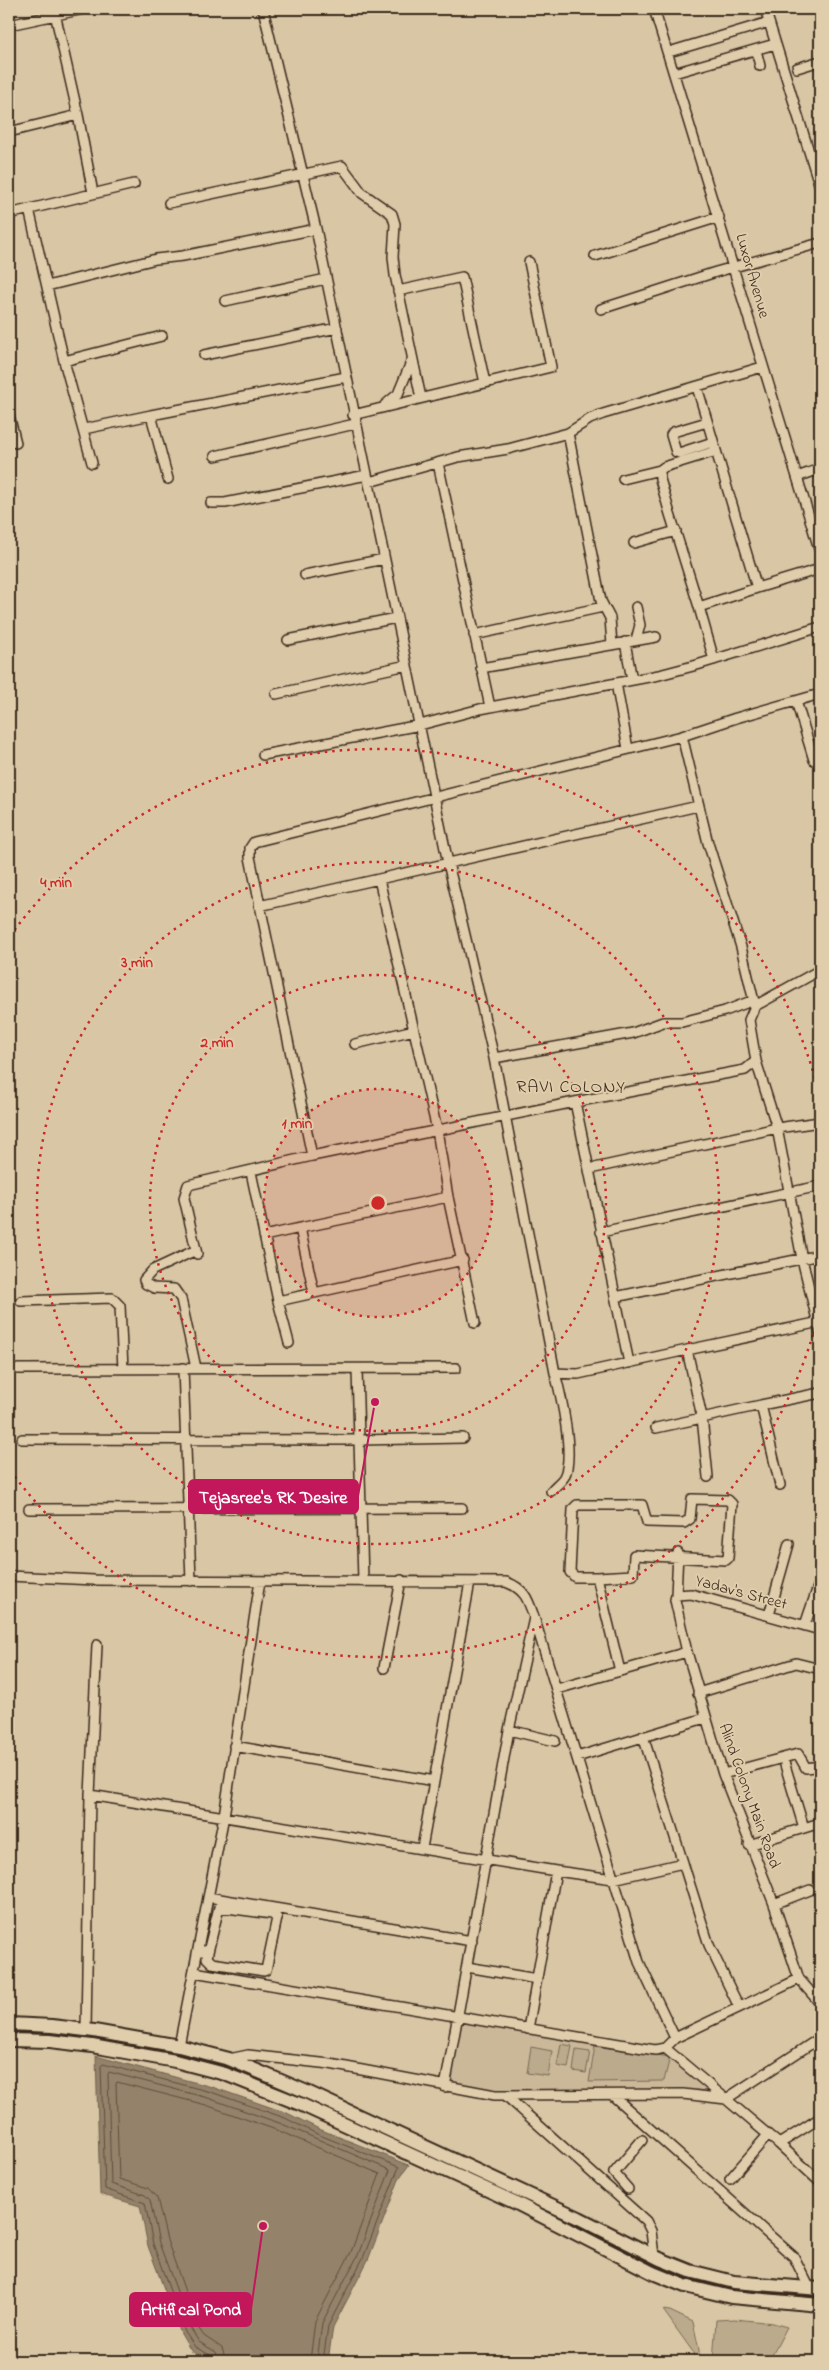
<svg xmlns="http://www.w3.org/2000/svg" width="829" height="2370" font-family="'Indie Flower',sans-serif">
<rect width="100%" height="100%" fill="#d8c6a5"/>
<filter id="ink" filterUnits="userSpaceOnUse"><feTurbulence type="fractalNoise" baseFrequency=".02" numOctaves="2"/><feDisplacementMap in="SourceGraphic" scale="10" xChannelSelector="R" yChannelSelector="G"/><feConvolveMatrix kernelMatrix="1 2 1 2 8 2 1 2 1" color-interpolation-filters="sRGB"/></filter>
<g filter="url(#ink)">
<path fill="#cab899" d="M457,2016L665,2048L726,2099L495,2095L445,2087Z"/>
<path fill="#bbaa8c" stroke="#7b6a55" d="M561,2044L572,2046L568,2068L557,2066Z
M595,2046L670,2057L664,2081L589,2082Z
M531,2047L552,2051L548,2076L527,2073Z
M576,2050L590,2052L586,2073L573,2071Z
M663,2310L670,2311L693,2322L699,2350V2361H693V2352Z
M735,2319L773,2323L787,2327L769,2361H713L716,2320Z"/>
<path fill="#94826a" stroke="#705f4c" d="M96,2056L212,2087L287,2113L319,2129L409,2165L400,2177L368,2260L333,2327L328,2361H211L191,2351L181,2334L148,2246L140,2206L100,2194Z"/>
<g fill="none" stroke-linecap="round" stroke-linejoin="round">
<path stroke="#5f4d3c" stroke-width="1" d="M212,2361L210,2355L195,2347L185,2332L153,2244L145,2203L105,2189L101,2066L103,2064L211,2092L285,2118L317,2134L399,2167L363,2258L328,2326L323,2361
M219,2361L216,2352L199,2342L191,2329L159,2243L150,2200L145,2195L111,2184L108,2074L109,2072L208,2098L282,2124L390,2170L358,2255L322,2323L317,2361
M226,2361L222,2348L204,2336L197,2326L167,2240L157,2198L148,2188L119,2179L116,2084L117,2082L206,2105L279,2131L380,2174L351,2252L315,2321L310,2361"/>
<defs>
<path id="street" d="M54,9L78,115L93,193
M263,9L316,229L448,863L494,1058L555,1373L578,1374L687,1350
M654,9L820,552
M765,9L820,187
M9,25L84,9
M756,50L760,66
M669,52L769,22
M797,68L820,61
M674,73L775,44
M9,132L78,115
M169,203L342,166L362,193L392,214L395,224L393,257L395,275L421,398
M29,209L64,361L92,463
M9,214L134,184
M595,256L719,217
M47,286L156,259L183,256L316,229
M398,291L462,277L485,383
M225,301L326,279
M601,309L716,272L820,243
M204,355L337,328
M64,361L162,336
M697,387L757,588L699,607L670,514L660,479V470L664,467L716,451
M385,405L398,394L412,360
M9,415L16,443
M151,415L346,377
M353,415L551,367L529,262
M707,422L673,432L671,435L676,452L679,453L713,442
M84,429L151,415L168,479
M568,433L601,601L610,618L612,645
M215,456L355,424
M438,463L490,707
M797,477L820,469
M623,479L660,470
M369,482L458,457L508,449L568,433L590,419L603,414L762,367
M211,503H225L367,475
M634,543L676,531
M305,575L384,559
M757,588L820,569
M699,607L714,660
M474,635L603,607
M288,640L396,618
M636,640L640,625L636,607
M625,642L632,680
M481,668L656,637
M616,683L628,749
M276,694L407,665
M820,694L736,718L682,736L708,843L741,947L755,1006L820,970
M796,701L814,760
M263,755L420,725L480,709L659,675L697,665L820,627
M259,906L379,879
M355,1044L414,1030
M494,1058L633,1033L663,1022H682L725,1011L754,1000
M756,1061L777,1128L802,1259L820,1332
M575,1102L629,1363
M312,1156L250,857V848L254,842L682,736
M590,1169L777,1128L820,1122
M251,1172L278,1301L289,1343
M601,1232L820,1186
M264,1236L300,1228
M197,1254L184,1198L188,1185L312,1156L575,1102L745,1070L756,1061L749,1020L755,1006
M314,1293L300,1228L448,1197
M615,1297L820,1255
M21,1301L112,1298L120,1306L123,1369
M278,1301L463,1260
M475,1323L448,1197L437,1130L379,879L698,806
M183,1368L191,1581
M196,1368L181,1299L174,1289L154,1288L146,1284L144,1280L153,1270L196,1250
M18,1369L456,1368
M357,1369L363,1580
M656,1428L761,1405
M22,1439L359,1440L463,1438
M708,1477L702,1417L687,1350L820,1322
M780,1485L761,1405L820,1393
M551,1491C555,1486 561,1482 564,1477C575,1457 561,1395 555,1373
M29,1509L462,1508
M9,1576L94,1580L506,1582C525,1589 528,1599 534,1617L639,1962L675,2038
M597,1577L633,1575L634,1555L726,1560L728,1558L732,1504L728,1500L692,1499L690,1519L684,1523L647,1522L642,1505H577L573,1509L570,1572L575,1577H597L620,1671
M676,1595L678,1553
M769,1615L789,1544
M805,1625L820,1581
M815,1628L820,1613
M820,1630L691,1594L676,1595L675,1600L687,1652L723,1774L774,1904L799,1979L820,2003
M384,1668L401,1580
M557,1689L687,1652
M698,1693L796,1663L820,1669
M509,1730L555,1741
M643,1736L709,1945L739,2007
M234,1746L434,1781
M577,1757L705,1718
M785,1765L804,1828
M723,1774L798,1754L806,1768L820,1766
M90,1795L556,1871L528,2029
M749,1845L820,1823
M422,1848L470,1582
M556,1871L613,1879L683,1863
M208,1897L472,1941
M774,1904L810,1890
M198,1950L208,1952L207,1958L212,1963L264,1971L266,1970L277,1918L272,1914L219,1907L208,1952
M467,1967L537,1979
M194,1972L655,2050L665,2048L675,2038L799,1979
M86,2030L90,1795L97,1645
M179,2046L224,1816L260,1581
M665,2048L726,2099L820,2038
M229,2059L248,2055L330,2064L495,2095L683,2094L726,2099L779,2144L820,2118
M445,2087L509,1730L534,1618
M505,2095L646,2221L651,2231L654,2256
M612,2095L794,2257L810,2289
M779,2144L820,2182
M730,2179L768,2135
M628,2189L614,2173L642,2140"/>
<path id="secondary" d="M9,2024L52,2026L94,2031L179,2046L229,2059L307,2092L579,2218L660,2259L690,2271L734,2282L820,2289
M9,2040L50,2041L92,2046L175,2061L225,2074L300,2104L514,2202L653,2273L685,2286L731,2297L820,2305"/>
</defs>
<use href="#street" stroke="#3b2a1e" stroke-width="12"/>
<use href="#secondary" stroke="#3b2a1e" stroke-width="16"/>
<use href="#street" stroke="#dfcdab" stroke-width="9"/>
<use href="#secondary" stroke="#dfcdab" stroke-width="12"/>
</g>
</g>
<circle cx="378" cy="1203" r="114" fill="#ce2828" fill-opacity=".12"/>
<g fill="none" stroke="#ce2828" stroke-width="2.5" stroke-dasharray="2.5 5">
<circle cx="378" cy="1203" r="114"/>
<circle cx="378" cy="1203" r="228"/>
<circle cx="378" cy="1203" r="341"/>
<path d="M819 1313A455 455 0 0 1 10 1470M10 936A455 455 0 0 1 819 1093"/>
</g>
<g text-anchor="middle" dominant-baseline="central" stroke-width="4" stroke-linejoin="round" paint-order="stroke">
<g font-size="16" fill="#3b2a1e" stroke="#dfcdab">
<text transform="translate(752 276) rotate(74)">Luxor Avenue</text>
<text transform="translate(741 1593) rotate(15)">Yadav's Street</text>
<text transform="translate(749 1796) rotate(70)">Alind Colony Main Road</text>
</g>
<g font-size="18" letter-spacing="1" fill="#3b2a1e" stroke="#dfcdab">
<text x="571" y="1088">RAVI COLONY</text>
</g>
</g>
<circle cx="378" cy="1203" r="8" fill="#ce2828" stroke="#dfcdab" stroke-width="2.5"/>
<g font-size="15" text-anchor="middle" font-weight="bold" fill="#ce2828" stroke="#dfcdab" stroke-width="4" stroke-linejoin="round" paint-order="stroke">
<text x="56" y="887">4 min</text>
<text x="137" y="967">3 min</text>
<text x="217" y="1047">2 min</text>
<text x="297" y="1128">1 min</text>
</g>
<path fill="none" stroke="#c2185b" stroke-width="2" d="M375 1402L358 1496M263 2226L251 2309"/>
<g fill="#c2185b" stroke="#dfcdab" stroke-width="2">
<circle cx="375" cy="1402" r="5"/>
<circle cx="263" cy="2226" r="5"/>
</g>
<g fill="#c2185b" stroke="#c2185b" stroke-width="2">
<rect x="189" y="1480" width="169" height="33" rx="5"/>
<rect x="130" y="2293" width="121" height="33" rx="5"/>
</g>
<g font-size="18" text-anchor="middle" font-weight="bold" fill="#fff">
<text x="273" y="1503">Tejasree's RK Desire</text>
<text x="191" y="2315">Artifical Pond</text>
</g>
<rect width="829" height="2370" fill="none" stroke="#dfcdab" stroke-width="30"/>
<rect x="15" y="15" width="799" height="2340" fill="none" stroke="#3b2a1e" stroke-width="2" filter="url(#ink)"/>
</svg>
